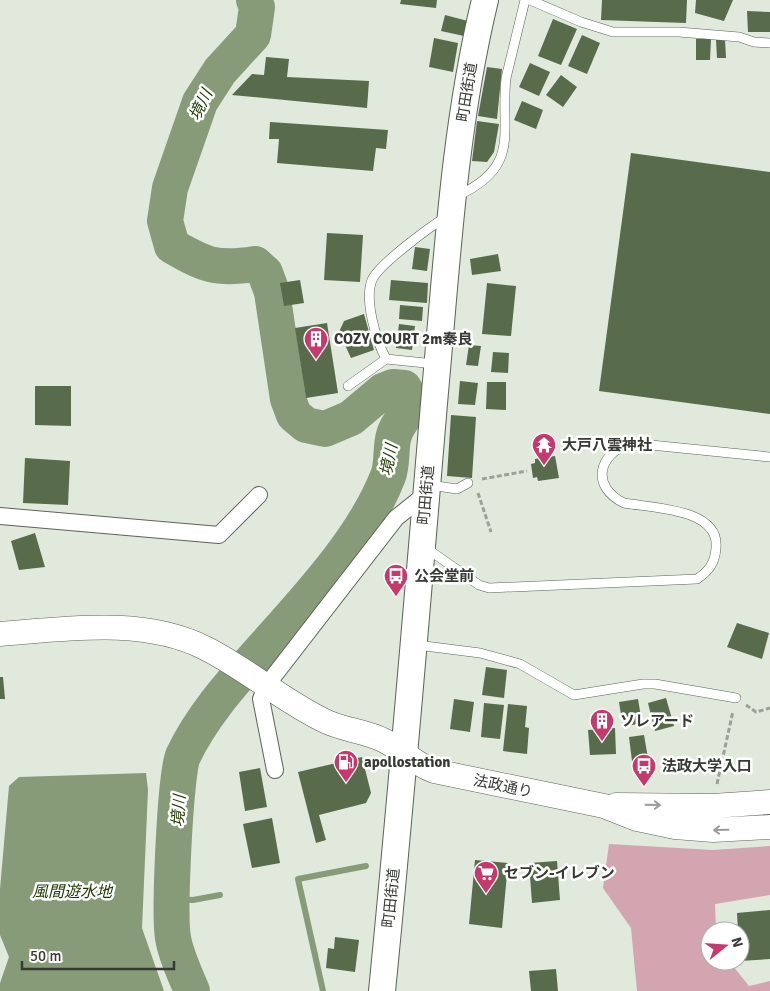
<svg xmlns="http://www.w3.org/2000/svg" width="770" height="991" font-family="Signika,'Noto Sans JP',sans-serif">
<rect width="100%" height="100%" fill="#e1e8dc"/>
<path fill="#d2a5b0" d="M609,844L713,850L770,846V895L715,904L716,931H710V961H729L749,986L770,981V991H637L631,928L603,888Z"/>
<path fill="#879b78" d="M146,773L148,790L142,928L164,991H0V983L9,957L0,935V889L9,786L19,777Z"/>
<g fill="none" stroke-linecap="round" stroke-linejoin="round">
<path stroke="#879b78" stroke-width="6" d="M172,899L193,900L220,895
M323,991L298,879L366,866"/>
<path stroke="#879b78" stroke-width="36" d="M192,991C185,974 176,956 173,938C169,915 175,775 183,756C201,718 229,686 256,656C302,604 363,541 388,476C393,464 390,448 394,435C400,415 419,411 404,388L393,387L383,391L351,418L325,429L306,425L294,415L288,399L272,292L265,273L255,264C216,270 205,265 172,246L165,221L170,188L200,102L220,71L253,35L257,7L254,0"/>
</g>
<path fill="#586b4a" d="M401,0H437L436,8L400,4Z
M602,0H687L686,23L601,20Z
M696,0H733L724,21L695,13Z
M747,11L770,12V32H748Z
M445,15L468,21L464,36L441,31Z
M553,19L577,29L561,65L538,56Z
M582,35L600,43L587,74L568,66Z
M434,38L458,43L453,72L429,67Z
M696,39H711L710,60H696Z
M725,39L726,58H717L716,40Z
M266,57L289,59L287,77L369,81L367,108L232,95L252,74L264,75Z
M530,63L550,72L539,96L519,87Z
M487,67L502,69L497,119L478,116Z
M561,75L577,87L563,107L546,95Z
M522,101L543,110L536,129L514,120Z
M477,121L499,124L494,152L487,162L472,161Z
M270,122L388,130L386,149L376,148L373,171L277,163L279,139H269Z
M631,153L770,172V414L599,391Z
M327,233L363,235L360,282L324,280Z
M415,247L430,249L427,271L412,269Z
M498,254L501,271L472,275L470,259Z
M300,280L304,303L284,306L280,283Z
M391,280L428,283L427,303L389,300Z
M487,283L516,286L511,336L482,334Z
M400,305L423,307L422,321L399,319Z
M364,314L374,350L351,358L339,332L344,321Z
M327,323L338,393L306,398L295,328Z
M399,324L415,326L412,350L396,348Z
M469,345L481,346L478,366L466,365Z
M493,352L509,353L508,373L491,372Z
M460,381L478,383L475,405L458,404Z
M487,382H506V410L486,409Z
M35,386H71V426L35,425Z
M451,415L476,417L472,478L447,476Z
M555,456L559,478L538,481L537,477L533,478L531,464L535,463V459Z
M25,458L70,461L68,505L23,503Z
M35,533L45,567L19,570L11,541Z
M737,623L769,633L762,659L727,647Z
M486,667L507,670L504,698L482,695Z
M0,677H3L5,699H0Z
M666,698L674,726L655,731L648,703Z
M454,699L474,702L470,732L450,729Z
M638,699L642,723L623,727L619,702Z
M484,703L504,705L500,739L481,737Z
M508,704L527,706L525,727L529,728L527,754L503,751Z
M615,728L616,754L590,755L588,730Z
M644,735L648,758L632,761L629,737Z
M362,757L371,793L366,803L319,815L326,840L316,843L298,772Z
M260,768L267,807L245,811L239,772Z
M272,818L280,863L252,868L243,824Z
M475,860L508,863L502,928L469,924Z
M557,861L560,900L532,903L529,863Z
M770,910V959L740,961V931H738L737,913Z
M335,937L359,940L355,972L326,968L328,948L334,949Z
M556,969L558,991H531L529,971Z"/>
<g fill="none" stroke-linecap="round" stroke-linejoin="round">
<defs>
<path id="lane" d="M530,0L581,22L613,32H679L739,37L754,42L770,43
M457,196C522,166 500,133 506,78L525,0
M435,364L386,359C376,340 364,300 372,280C378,265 431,226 446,217
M348,386L386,359
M430,485L457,489L468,483
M426,548L479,585L489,588L697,579C709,571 715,563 716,548C720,508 651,508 624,503C591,487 597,454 631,443L770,457
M417,645L480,653L520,664L574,695L643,684H655L736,698"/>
<path id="street" d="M0,516L219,535L259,495
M275,770L262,704L261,699L266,686L396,518L426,494"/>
<path id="secondary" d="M0,634C67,629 143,617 205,648C247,669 283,701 325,721C343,730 365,731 383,740C402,749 414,764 434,771L604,806L637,819L675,827L713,830L770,827
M616,805L713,806L770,802"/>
<path id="primary" d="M382,991C402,792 418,592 435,392C447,261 454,128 485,0"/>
</defs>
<use href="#lane" stroke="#5c6258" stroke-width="10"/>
<use href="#street" stroke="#5c6258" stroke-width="18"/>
<use href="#secondary" stroke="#5c6258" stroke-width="25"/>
<use href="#primary" stroke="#5c6258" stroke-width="28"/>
<path stroke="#9ca198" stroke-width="3" stroke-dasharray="5 2.5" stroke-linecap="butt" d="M482,479L527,471
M478,493L491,532
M746,705L756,712L770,708
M717,784L733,711"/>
<use href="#lane" stroke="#fff" stroke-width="9"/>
<use href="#street" stroke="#fff" stroke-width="16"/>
<use href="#secondary" stroke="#fff" stroke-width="24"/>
<use href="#primary" stroke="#fff" stroke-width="26"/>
</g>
<defs><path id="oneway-shaft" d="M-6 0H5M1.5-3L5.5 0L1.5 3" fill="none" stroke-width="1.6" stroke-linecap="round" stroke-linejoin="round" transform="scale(1.25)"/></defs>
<g stroke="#9a9c9a">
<use href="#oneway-shaft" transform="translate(653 805) rotate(1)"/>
<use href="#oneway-shaft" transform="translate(721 830) rotate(179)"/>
</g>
<defs>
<symbol id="building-pin" viewBox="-11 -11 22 30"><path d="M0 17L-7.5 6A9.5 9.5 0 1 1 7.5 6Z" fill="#c53a6d" stroke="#fff"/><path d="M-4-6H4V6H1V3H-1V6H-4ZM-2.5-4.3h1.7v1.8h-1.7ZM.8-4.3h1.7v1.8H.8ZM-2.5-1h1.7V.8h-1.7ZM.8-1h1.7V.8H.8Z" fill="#fff"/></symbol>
<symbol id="temple-pin" viewBox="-11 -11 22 30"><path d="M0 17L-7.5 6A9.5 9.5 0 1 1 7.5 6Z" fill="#c53a6d" stroke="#fff"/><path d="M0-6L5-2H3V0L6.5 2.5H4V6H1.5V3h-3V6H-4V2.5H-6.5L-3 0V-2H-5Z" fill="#fff"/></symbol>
<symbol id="bus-pin" viewBox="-11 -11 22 30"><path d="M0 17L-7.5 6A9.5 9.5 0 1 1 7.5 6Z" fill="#c53a6d" stroke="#fff"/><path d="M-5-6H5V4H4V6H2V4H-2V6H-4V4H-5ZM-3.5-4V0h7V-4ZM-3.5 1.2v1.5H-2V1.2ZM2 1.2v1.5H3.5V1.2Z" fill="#fff"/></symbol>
<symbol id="fuel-pin" viewBox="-11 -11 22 30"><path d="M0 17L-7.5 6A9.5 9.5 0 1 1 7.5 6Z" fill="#c53a6d" stroke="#fff"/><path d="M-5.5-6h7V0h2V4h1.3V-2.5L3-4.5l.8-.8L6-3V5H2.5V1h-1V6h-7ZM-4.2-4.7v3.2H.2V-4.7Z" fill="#fff"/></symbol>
<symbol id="supermarket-pin" viewBox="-11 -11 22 30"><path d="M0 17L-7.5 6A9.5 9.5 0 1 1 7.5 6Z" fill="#c53a6d" stroke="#fff"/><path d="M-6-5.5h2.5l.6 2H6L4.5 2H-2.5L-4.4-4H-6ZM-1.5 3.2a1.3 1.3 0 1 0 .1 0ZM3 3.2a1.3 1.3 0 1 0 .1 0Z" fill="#fff"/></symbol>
</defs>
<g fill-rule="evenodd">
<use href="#building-pin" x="302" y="325" width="28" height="38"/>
<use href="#temple-pin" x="530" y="431" width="28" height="38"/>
<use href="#bus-pin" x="382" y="562" width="28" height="38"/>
<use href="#building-pin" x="588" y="707" width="28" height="38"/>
<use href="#fuel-pin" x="332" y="748" width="28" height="38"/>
<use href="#bus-pin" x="630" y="752" width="28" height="38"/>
<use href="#supermarket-pin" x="472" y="859" width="28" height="38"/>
</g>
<g text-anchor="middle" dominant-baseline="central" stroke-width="5" stroke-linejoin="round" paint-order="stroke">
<g font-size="15" fill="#363934" stroke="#fff">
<text transform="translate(467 92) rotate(-81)">町田街道</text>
<text transform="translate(426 495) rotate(-85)">町田街道</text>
<text transform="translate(503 786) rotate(12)">法政通り</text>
<text transform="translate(391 898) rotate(-84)">町田街道</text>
</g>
<g font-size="15" font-weight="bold" fill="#363934" stroke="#fff" text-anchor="start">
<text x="334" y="339">COZY COURT 2m秦良</text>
<text x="562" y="445">大戸八雲神社</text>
<text x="414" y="576">公会堂前</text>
<text x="620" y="721">ソレアード</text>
<text x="364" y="762">apollostation</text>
<text x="662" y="766">法政大学入口</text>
<text x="504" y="873">セブン-イレブン</text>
</g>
<g font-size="16" font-style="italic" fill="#1f3800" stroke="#fff">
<text transform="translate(201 105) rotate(-64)">境川</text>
<text transform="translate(389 460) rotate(-79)">境川</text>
<text transform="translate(179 811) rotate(-86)">境川</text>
<text x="72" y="892">風間遊水地</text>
</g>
</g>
<g transform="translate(725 946) rotate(73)"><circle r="24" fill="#ffffff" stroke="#afb0ae"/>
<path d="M0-4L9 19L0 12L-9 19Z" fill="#c53a6d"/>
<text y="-8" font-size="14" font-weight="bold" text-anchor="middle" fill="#363934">N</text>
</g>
<path d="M22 961v8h152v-8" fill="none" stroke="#363934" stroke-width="2.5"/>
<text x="30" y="961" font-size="15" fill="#363934" stroke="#ffffff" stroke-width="4" paint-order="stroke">50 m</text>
</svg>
